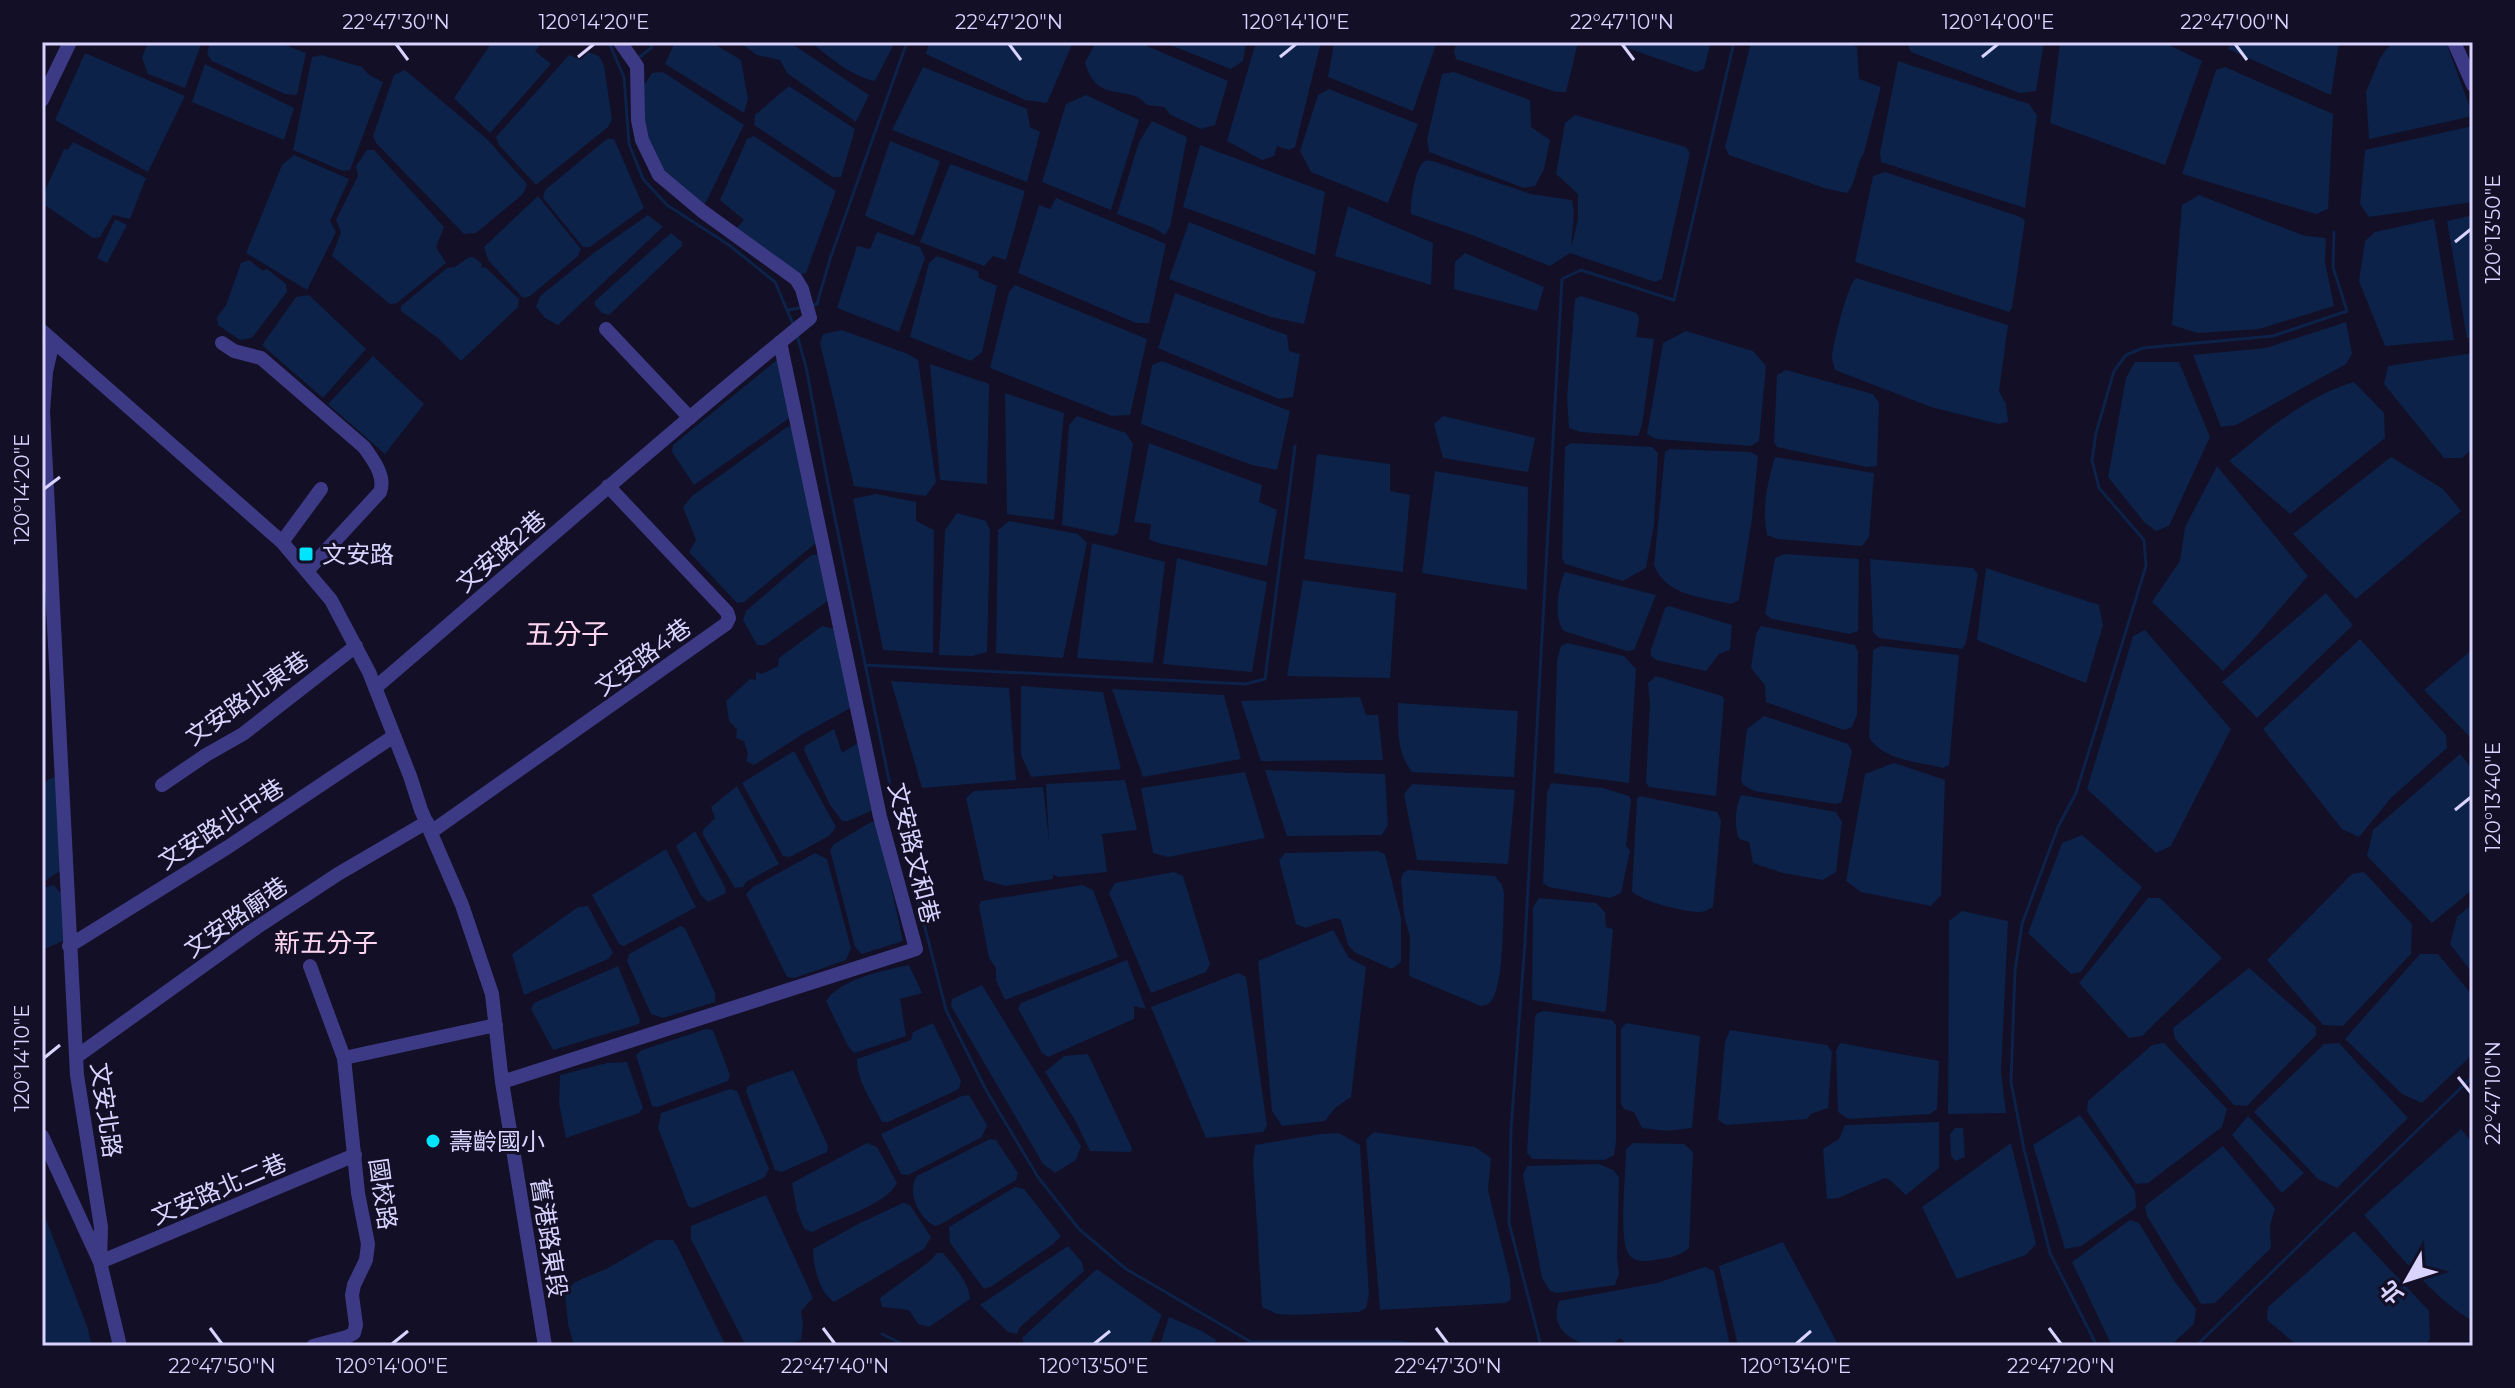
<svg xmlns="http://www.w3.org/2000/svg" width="2515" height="1388" font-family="Montserrat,'Noto Sans TC',sans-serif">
<rect width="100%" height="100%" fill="#130f26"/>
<path fill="#0c2248" d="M148,42H202L185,88L148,74L142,58Z
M210,42H277L306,53L297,95L285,94L212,61L207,54Z
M492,42H542L535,51L551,64L490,133L454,98Z
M675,42H711L741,60L748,99L744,113L665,64Z
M739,42H789L869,95L856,122L787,73L780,60L757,55Z
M810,42H895L875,81C850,76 830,57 810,42Z
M929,42H1073L1047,103L1025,100L926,54Z
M1096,42H1138L1228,81L1215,125L1201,129L1171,115L1164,107L1147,105C1129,82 1096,106 1085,62Z
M1162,42H1246L1243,61L1231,69Z
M1256,42H1321L1295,147L1289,150L1277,146L1274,156L1262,160L1227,141Z
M1334,42H1437L1413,111L1328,77Z
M1457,42H1578L1566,92H1556L1456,59L1454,51Z
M1610,42H1711L1704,69L1696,72Z
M1751,42H1844L1857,47L1859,79L1881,87L1864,153C1855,166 1857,182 1847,193L1824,188L1729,155L1725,147Z
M1906,42H2044L2036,91L2020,93L1911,52Z
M2060,42H2163L2202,61L2165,165L2050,123Z
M2231,42H2339L2331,95L2228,49Z
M2392,42H2446L2473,116L2369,139L2366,92L2380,58Z
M588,52L599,56L604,65L612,120L608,127L536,185L499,145L496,137L569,55L581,60Z
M85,53L185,96L148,172L55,120Z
M321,55L362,67L369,75L383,82L350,170L343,171L293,150L312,57Z
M1898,61L2029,104L2037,115L2025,208L1881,162L1880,153Z
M205,64L294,108L284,140L192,102Z
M923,67L1027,109L1030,127L1040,132L1027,182L892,130Z
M2225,67L2333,114L2328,209L2316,214L2182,174L2216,70Z
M405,70L487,139L527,184L523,194L476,233L464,234L376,143L373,136L394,75Z
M663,72L744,125L705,204H694L653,160L639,117L642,88L652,73Z
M1454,72L1530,100L1531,127L1550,140L1544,169L1535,186L1524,188L1429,152L1427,139L1442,74Z
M789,86L855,129L841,177H833L754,125L755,115Z
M1329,89L1418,124L1388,203L1311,172L1300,151L1318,95Z
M1086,95L1139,120L1111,210L1042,182L1066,104Z
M1575,115L1686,147L1690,153L1662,279L1655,282L1570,253L1550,266L1472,235L1411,214C1410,204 1415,165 1425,161C1427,160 1430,161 1432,161L1531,194L1572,200L1574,213L1571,248L1578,219V194L1556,174L1565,123Z
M1152,121L1187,137L1170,227L1165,235L1152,227L1117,214L1139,142Z
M2473,126V202L2369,217L2360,204L2365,150Z
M754,136L836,191L806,273L797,275L734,231L744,220L720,200L747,139Z
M607,139H614L644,208L590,247H583L543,198L545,190Z
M890,141L940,161L914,236L865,216Z
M73,142L146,178L130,219L113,215L100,237L93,238L42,203V197L64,149L68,150Z
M1200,145L1325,192L1315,255L1183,207Z
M367,150H374L444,227L436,247L446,263L397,303L390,304L332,256L341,232L336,220L358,176L356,166Z
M294,155L349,179L330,221L336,232L307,290L246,253L282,165Z
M950,164L1025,191L1006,260L993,256L984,266L920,242Z
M1885,172L2018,216L2025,220L2012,308L2009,312L1855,262L1873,176Z
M2199,195L2305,236L2326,238L2325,262L2334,306L2259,329L2198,333L2172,325L2182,205Z
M538,196L581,249L578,256L530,296L523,298L488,260L484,247Z
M1056,198L1166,244L1149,323H1136L1018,273L1039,205L1050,209Z
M1348,206L1433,243L1431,285L1335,256Z
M648,215L663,227L558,325L545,318L536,307L540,296L595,252Z
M2473,215V337L2467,338L2447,221Z
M115,219L127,225L107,263L97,258Z
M2434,219L2454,340L2385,346L2359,281L2365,241L2375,232Z
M1189,222L1316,272L1304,324L1271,317L1169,279Z
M877,232L920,247L925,258L899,332L837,308L857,246L870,249Z
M671,233L682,242V246L609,315L602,313L595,305V301Z
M1465,253L1544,287L1537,311L1454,289L1455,262Z
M937,256L978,271L979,278L997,286L982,352L971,361L910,337L929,263Z
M469,257L475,258L482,264L481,268L485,267L519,299L518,307L461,361L439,339L401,311V306L447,268L455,267Z
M249,260L263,271L267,269L286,284L287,292L252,338L240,340L218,325L217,317L226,305L241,263Z
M1856,278L2008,325L1999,391L2006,404L2008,422L1999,424L1931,407L1835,370C1834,365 1832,361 1832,357C1833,343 1847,286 1856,278Z
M1015,285L1147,339L1130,415L1112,416L990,368L1009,292Z
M1175,293L1287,335L1289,351L1300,354L1293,397L1279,399L1158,348Z
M309,295L366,349L323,398L262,345L296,297Z
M1581,296L1637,313L1639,319L1636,337L1654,339L1642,425L1638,436L1580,432L1569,428L1567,397L1575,299Z
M2346,322L2352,354L2346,364L2236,425L2221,427L2193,355L2266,348Z
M842,330L908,354L918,360L936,482L926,496L854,486L820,343L823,334Z
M1686,331L1753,351L1766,366L1759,441L1751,446L1656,439L1647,434L1663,343Z
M2473,353V448L2462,458H2444L2384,384L2388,366Z
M373,356L424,404L385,454L328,404Z
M778,359L791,417L694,485L672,452L673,445Z
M1162,361L1290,411L1277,470L1252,465L1141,424L1152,365Z
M2135,362H2179L2210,437L2169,526L2156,531L2144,522L2108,477L2126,378Z
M930,364L989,384L987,484L940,480Z
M1786,370L1873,394L1879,403L1877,466L1867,467L1777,447L1774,442L1777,375Z
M2354,382L2384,413L2385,438L2290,514L2229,461C2266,431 2306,396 2354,382Z
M1005,393L1064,413L1054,520L1007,514Z
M1077,416L1126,433L1133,444L1118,533L1113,536L1062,525L1069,425Z
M1443,416L1535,438L1528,472L1443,458L1434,424Z
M795,425L817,542L744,602L737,603L689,552L696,540L683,507L692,496L787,427Z
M1149,443L1262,485L1259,502L1277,510L1267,566L1158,543L1149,539L1151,524L1134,522Z
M1571,443L1652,447L1658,453L1654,525L1646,568L1623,581L1565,564L1562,558L1565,447Z
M1670,449L1750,452L1758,456L1752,519L1739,600L1731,604C1701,597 1666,596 1654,565L1665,452Z
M1317,454L1390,464V491L1410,495L1403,572L1304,559Z
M1775,457L1874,473L1869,537L1862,546L1777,539L1767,535C1762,508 1767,483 1775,457Z
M2391,457L2443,489L2461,511L2356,599L2293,534Z
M2217,466L2308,576L2251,642L2223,671L2152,602L2180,561L2185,527Z
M1435,471L1528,487L1527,590L1422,573Z
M876,494L916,502V521L934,530L933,653L883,650L853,499Z
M957,513L986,521L990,530L987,652L972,656L939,655L945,530Z
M1009,521L1078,534L1087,543L1063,658L996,653L998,530Z
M1092,543L1165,562L1153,663L1077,658Z
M820,554L829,600L765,645H757L743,620L746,611L804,561L812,555Z
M1785,554L1859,559L1858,631L1850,634L1772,619L1765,614L1775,558Z
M1177,558L1267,582L1252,672L1163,664Z
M1870,559L1973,568L1978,574L1966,643L1962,649L1879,638L1873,632Z
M1986,568L2099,605L2103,625L2086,683L1977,640Z
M1565,572L1656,595L1634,650L1627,651L1564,631C1553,619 1558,586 1565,572Z
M1303,580L1396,593L1390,678L1287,676Z
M2326,593L2353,625L2257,718L2222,682Z
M1669,606L1732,625L1730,650L1719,654L1706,671L1656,660L1651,656V650L1665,608Z
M822,626L838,630L854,706L803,734L754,765L746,761L748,754L744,741L736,738L737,729L729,721L726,701L750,679L756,680V672L762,674L778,666L779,658Z
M1761,626L1855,645L1858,652L1857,715L1852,727L1844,730L1766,702L1765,685L1751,668L1756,634Z
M2145,630L2231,729L2171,846L2156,853L2087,789L2133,636Z
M2360,639L2446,735L2447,748L2391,798L2359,837L2342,829L2263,729Z
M1567,643L1624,656L1636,669L1629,783L1554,773L1557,660L1561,646Z
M1881,646L1959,655L1949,765L1943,768C1919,762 1882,760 1869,737L1873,650Z
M2473,649V740L2424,690Z
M1656,676L1722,696L1724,699L1716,796L1649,787L1646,783L1650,703L1648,683Z
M891,681L1009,688L1016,780L922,788Z
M1021,686L1103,692L1121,769L1031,777L1021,755Z
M1112,689L1224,695L1241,759L1143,777Z
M1360,697L1366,715H1378L1383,760L1261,761L1241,701Z
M1398,703L1518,711L1514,777L1412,772C1396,752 1398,728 1398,703Z
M1764,716L1848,744L1852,751L1842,802L1836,804L1754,791L1743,785L1741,780L1747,729Z
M834,729L842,753L859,742L871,811L848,821H842L830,805L804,750L805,746Z
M794,751L836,827L829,836L790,857L783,856L742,783Z
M2460,754L2473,770V889L2432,923L2367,856L2373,830Z
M1894,763L1945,780L1941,895L1931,906L1861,892L1846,881L1865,774Z
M1265,770L1385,774L1388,825L1382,835L1287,836Z
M1245,772L1265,838L1168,857L1153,853L1141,788Z
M56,777L60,871L42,883V786L49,779Z
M1125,780L1137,830L1102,834L1107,872L1058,877L1053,874V879L1005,886L984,880L966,798L974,791L1043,787L1049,841L1046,784Z
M1551,783L1603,788L1629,796L1631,800L1626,846L1630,850L1621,893L1610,898L1549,887L1543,883L1547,793Z
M1412,784L1515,790L1508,864L1417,860L1404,794Z
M737,786L779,864L746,882L743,887L735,888L703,835V830L715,818L711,807Z
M1741,795L1836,812L1842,822L1836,872L1823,880L1783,873L1753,863L1749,842L1739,839C1734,826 1735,808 1741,795Z
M1640,796L1717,812L1721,820L1713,907C1711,908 1704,912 1701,912C1688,913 1639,901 1632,891L1637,799Z
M871,822H877L903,941L862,954L855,947L830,850L834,844Z
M695,831L725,887L726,893L708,902L700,894L676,846Z
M2082,835L2142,887L2081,972L2071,974L2028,933L2062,843Z
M666,849L696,907L624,946L619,944L592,895Z
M1377,851L1385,854L1401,918V962L1392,969L1354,952L1348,945L1341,920L1335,918L1305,928L1296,924L1279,860L1285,853Z
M815,853L827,859L851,948L846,960L794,978L787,977L746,894L753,887Z
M1408,870L1495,876L1502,885L1504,893C1503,917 1504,982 1492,1000C1489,1005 1485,1005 1481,1006L1409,976L1410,937L1404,915L1401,879L1403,873Z
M1174,872L1183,876L1210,964L1206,972L1151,993L1109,893L1115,883Z
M2364,872L2412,924L2411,954L2343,1026L2323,1025L2267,960L2352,874Z
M54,885L62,895L63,941L42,950V888Z
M1082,885L1093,890L1118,957L1005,1000L996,980V968L989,958L979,906L981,901Z
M1539,898L1596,903L1605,912L1606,927L1613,929L1606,1010L1604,1012L1532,1000L1533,907Z
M2148,898H2160L2222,958L2142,1036L2129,1038L2079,983Z
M2473,903V974L2450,944L2457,917Z
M588,906L613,953L608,959L524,995L512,954L578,907Z
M1962,911L2008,921L2001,1072L2006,1113L1948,1114L1949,921Z
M680,926L685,928L715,993V1002L663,1018L651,1014L627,961L629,954Z
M1333,930L1349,958L1366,967L1351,1097L1335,1108L1325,1121L1282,1126L1272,1111L1258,961Z
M2420,954H2438L2473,996V1054L2422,1103L2402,1094L2345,1039Z
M1127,960L1146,1009L1134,1006V1019L1048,1057L1042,1053L1018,1008L1021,1003Z
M909,965L922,993L900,999L906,1036L854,1053L848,1046L826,1001C840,979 885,970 909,965Z
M618,966L640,1020L639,1024L553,1050L531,1009L534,1003Z
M2249,968L2316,1027V1035L2247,1106L2234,1105L2175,1039L2173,1028Z
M1238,973L1246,977L1267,1126L1263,1132L1206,1138L1151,1007Z
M982,985L1081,1146L1076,1160L1055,1173L1043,1164L951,1006L952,999Z
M1544,1011L1612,1020L1616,1025V1141L1614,1155L1605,1160L1533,1159L1527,1153L1535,1017L1537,1013Z
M933,1023L961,1081L959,1089L888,1122H882C873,1103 856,1080 857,1059L911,1040L913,1032Z
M1626,1023L1700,1036L1692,1128L1667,1131L1642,1128L1634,1112L1624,1109L1621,1104V1029Z
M706,1029L713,1030L730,1075L728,1081L657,1107L652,1106L636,1055L642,1050Z
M1730,1030L1827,1045L1832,1052L1828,1108L1811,1114L1807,1119L1726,1125L1718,1120L1725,1042Z
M1840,1043L1939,1061L1937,1109L1930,1114L1848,1119L1838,1112L1836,1051Z
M2164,1043L2227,1109L2222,1127L2148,1183L2136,1184L2087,1111L2088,1101L2152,1045Z
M2339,1043L2408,1118L2337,1188L2318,1179L2254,1112L2324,1044Z
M1088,1054L1132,1148L1131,1152L1090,1151L1075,1120L1045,1072L1064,1056Z
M627,1062L643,1108L639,1113L566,1138L559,1103L560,1075L607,1063Z
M793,1070L828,1146L827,1152L782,1172L775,1170L746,1091L748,1086Z
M730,1089L737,1091L769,1169L764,1178L693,1208L688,1206L658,1128L661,1113Z
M969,1095L987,1125L982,1137L908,1175L901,1174L881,1134L962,1096Z
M2080,1115L2135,1191L2136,1208L2081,1246L2065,1249L2033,1145Z
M2248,1116L2304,1173L2282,1193L2232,1135Z
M1939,1122V1168L1906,1195L1890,1180L1885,1178L1838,1198L1827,1199L1823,1149L1839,1139L1845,1125Z
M1955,1128H1963L1965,1157L1955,1161L1951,1156L1950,1134Z
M2461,1129L2473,1143V1321C2436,1302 2392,1246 2364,1215Z
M1374,1132L1475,1147L1491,1158L1488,1190L1510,1279L1511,1299L1506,1303L1380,1310L1366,1139Z
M1339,1133L1360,1145L1369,1295L1366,1308L1359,1312L1295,1315L1277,1314L1262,1307L1253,1162L1255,1145L1320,1134Z
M990,1139L996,1140L1018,1173L1016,1180L941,1224L935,1226C919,1218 906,1192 917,1176Z
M867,1143L877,1147L897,1183C885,1206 836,1218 813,1232L804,1229L797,1211L792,1183Z
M1633,1143L1684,1144L1693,1152L1689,1248C1679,1257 1667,1258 1654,1260C1644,1262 1631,1262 1627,1251C1619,1230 1626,1174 1626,1149Z
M2011,1143L2036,1244L2026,1255L1957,1279L1922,1207Z
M2223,1146L2275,1208L2270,1226L2271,1248L2215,1303L2201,1304L2147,1216L2145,1206Z
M1599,1164L1613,1170L1619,1177L1617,1259L1619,1274L1615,1285L1557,1293L1550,1291L1542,1278L1523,1175L1527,1166Z
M1015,1187L1024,1189L1061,1236L1052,1245L992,1286L984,1289L950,1243L949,1227Z
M766,1195L813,1298L801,1311L803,1325L801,1340L784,1346H746L691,1239V1226Z
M903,1203L910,1205L931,1237L924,1249L834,1302C819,1292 813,1266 813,1249L860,1223Z
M42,1209L87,1326L92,1346H42Z
M2130,1220L2139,1223L2175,1282L2196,1309L2194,1324L2170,1346H2112L2072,1262Z
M2354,1231L2429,1311L2430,1339L2424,1346H2298L2267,1320L2268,1307Z
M656,1240H673L677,1246L726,1346H574L568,1324L565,1292L575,1282L608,1268Z
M1783,1242L1838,1344L1837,1346H1738L1719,1266Z
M1068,1246L1082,1262L1084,1271L1020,1327L1017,1334L1008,1332L980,1305Z
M937,1253H943C954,1266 969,1282 970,1299L929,1327L918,1324L909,1310L882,1307L880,1298L930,1261Z
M1705,1267L1714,1271L1730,1346H1629L1620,1338C1616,1341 1613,1344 1608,1346C1594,1350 1567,1340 1560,1327C1555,1318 1556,1310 1559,1301L1657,1283Z
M1097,1269L1162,1315L1149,1346L1024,1344L1022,1338Z
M1169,1317L1202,1331L1216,1340L1214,1346H1163L1161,1342Z"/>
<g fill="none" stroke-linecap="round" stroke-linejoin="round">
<path stroke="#0c2248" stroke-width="3" d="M604,42L610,45L624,77L629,144L643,179L667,205L729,245L775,282L793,324
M637,59L651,48L654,42
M811,306L817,304L830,259L907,42
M789,310L803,307
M797,335L806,367L828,484L896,814L946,1010L986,1090L1038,1177L1079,1229L1126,1269L1251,1342H1397L1429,1346
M865,665L1245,684L1265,679L1295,446
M882,1334L906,1346
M1541,1346L1509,1223L1511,1129L1525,942L1562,279L1581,270L1674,300L1734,42
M2097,1346L2050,1253L2024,1149L2011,1082L2015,971L2022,924L2058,827L2076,793L2146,566L2144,540L2099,488L2092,460L2096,433L2114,371L2126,355L2143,348L2273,336L2347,311L2333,267L2334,232
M2196,1346L2473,1076"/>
<path stroke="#3d3a85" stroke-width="14" d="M2454,42L2473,85
M42,100L70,42
M606,329L690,418
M42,331L282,542L331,600L369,672L410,776L421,810L462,905L492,994L502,1082L545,1346
M53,341L46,372L43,411L77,1075L101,1227L100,1262L355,1155
M222,343L234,351L261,358L364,447C373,460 386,476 380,492L308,570
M282,542L321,489
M375,688C520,564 662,438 810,318L802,289L796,279L702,211L659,175L642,140L638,120L637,66L620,42
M162,785L206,755L243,734L356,646
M431,832L726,624L729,618L727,612L608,486
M69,946L228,847L394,736
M310,966L344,1058L358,1193L368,1244L366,1260L354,1285L352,1295L356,1325L354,1333L347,1337L313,1346
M76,1057L256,928L338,874L427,822
M344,1058L496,1025
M502,1082L916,949L880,817L780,342
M42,1136L100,1262L120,1346"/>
</g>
<path fill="none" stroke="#d9d4ff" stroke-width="3" d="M396,44L408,60M1009,44L1021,60M1622,44L1634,60M2235,44L2247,60M578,57L594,44M1280,57L1296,44M1982,57L1998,44M2455,242L2471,229M44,489L60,477M2455,810L2471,797M44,1058L60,1045M2458,1077L2471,1093M210,1328L222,1344M823,1328L835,1344M1436,1328L1448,1344M2049,1328L2061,1344M392,1344L408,1331M1094,1344L1110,1331M1796,1344L1811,1331"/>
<g fill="#00e5ff" stroke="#130f26" stroke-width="3">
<rect x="298" y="546" width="16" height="16" rx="4"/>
<circle cx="433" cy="1141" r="8"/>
</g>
<g text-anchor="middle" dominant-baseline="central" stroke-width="6" stroke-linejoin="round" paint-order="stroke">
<g font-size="24" fill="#d9d4ff" stroke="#130f26">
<text transform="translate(501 551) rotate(-41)">文安路2巷</text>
<text transform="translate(643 657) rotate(-36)">文安路4巷</text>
<text transform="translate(247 698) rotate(-35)">文安路北東巷</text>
<text transform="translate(221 824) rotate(-33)">文安路北中巷</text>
<text transform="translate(914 853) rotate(76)">文安路文和巷</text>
<text transform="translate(236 917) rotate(-35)">文安路廟巷</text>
<text transform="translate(106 1110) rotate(82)">文安北路</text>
<text transform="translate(219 1189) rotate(-23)">文安路北二巷</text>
<text transform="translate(383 1194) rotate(82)">國校路</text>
<text transform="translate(549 1238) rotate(81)">舊港路東段</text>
</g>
<g font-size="24" fill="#d9d4ff" stroke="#130f26" text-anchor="start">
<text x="322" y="554">文安路</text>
<text x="449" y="1141">壽齡國小</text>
</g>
<g font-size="26" fill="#ffd6f0" stroke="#130f26">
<text x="326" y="943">新五分子</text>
</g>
<g font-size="28" fill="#ffd6f0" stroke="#130f26">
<text x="567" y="634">五分子</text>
</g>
</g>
<rect width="2515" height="1388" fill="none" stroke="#130f26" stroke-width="88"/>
<g transform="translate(2407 1280) rotate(231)" stroke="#130f26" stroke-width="6" paint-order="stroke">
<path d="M0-6L14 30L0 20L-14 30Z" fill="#d9d4ff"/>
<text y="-12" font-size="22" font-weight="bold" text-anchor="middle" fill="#d9d4ff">北</text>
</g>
<rect x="44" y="44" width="2427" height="1300" fill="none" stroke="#d9d4ff" stroke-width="3"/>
<g font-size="20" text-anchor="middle" fill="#d9d4ff">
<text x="396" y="29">22°47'30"N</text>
<text x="594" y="29">120°14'20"E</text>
<text x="1009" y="29">22°47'20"N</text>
<text x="1296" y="29">120°14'10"E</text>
<text x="1622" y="29">22°47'10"N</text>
<text x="1998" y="29">120°14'00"E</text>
<text x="2235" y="29">22°47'00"N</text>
<text transform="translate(2493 229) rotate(-90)" y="7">120°13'50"E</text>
<text transform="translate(22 489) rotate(-90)" y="7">120°14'20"E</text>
<text transform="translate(2493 797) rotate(-90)" y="7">120°13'40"E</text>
<text transform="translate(22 1058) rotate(-90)" y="7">120°14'10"E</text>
<text transform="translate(2493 1093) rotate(-90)" y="7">22°47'10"N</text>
<text x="222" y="1373">22°47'50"N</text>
<text x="392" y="1373">120°14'00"E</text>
<text x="835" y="1373">22°47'40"N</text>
<text x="1094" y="1373">120°13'50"E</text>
<text x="1448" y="1373">22°47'30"N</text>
<text x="1796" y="1373">120°13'40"E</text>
<text x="2061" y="1373">22°47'20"N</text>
</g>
</svg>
